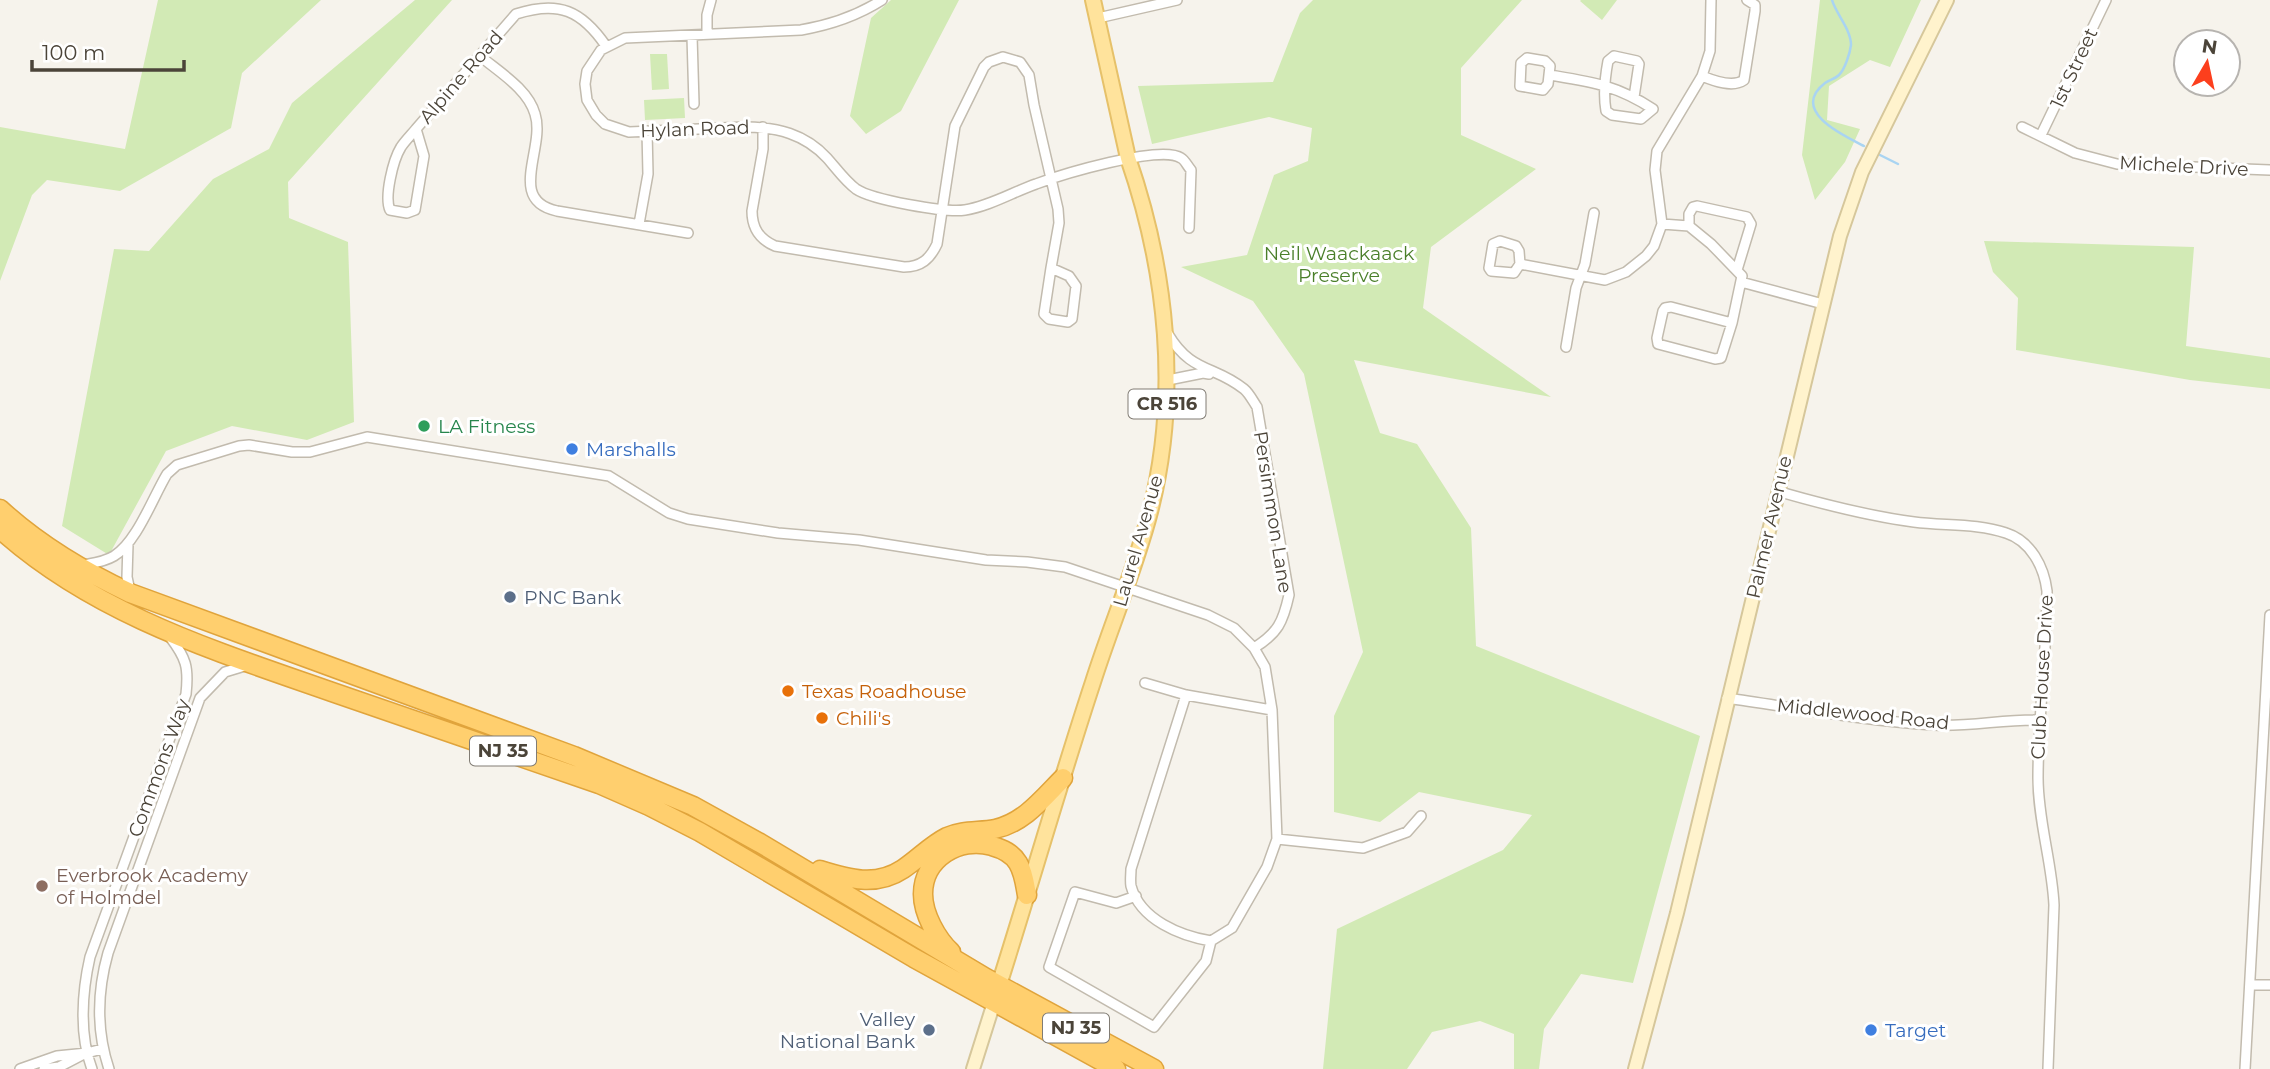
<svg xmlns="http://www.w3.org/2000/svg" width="2270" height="1069" font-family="Montserrat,sans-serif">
<rect width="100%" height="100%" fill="#f6f3ec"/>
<path fill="#d2eab5" d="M158,0H321L242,73L231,128L120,191L47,180L32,195L0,281V127L125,149Z
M415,0H452L288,182L289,218L348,242L354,422L307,440L232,426L166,451L109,555L62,526L114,249L149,251L213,179L269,149L292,103Z
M891,0H959L901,111L866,134L850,116L871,18Z
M1313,0H1522L1461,68V135L1536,169L1431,247L1423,308L1551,397L1354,360L1380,433L1417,444L1471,528L1476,646L1700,736L1633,983L1581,974L1544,1029L1539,1069H1514V1034L1480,1021L1432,1032L1407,1069H1323L1337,929L1503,850L1532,815L1419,792L1380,822L1334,812V716L1363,652L1304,374L1253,301L1181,267L1247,255L1274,175L1308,161L1312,128L1269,117L1152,144L1138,86L1273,82L1300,13Z
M1581,0H1617L1602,20L1580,1Z
M1820,0H1921L1890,67L1870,60L1829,86L1827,120L1860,129L1845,162L1815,200L1802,155Z
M650,54H667L669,89L652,90Z
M684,98L685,118L645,120L644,100Z
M1984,241L2194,247L2186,346L2270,358V389L2190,380L2016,350L2018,298L1993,272Z"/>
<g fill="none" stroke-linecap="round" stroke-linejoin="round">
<path stroke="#a9d4f2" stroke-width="2.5" d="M1832,0C1836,14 1851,29 1851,45C1850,53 1845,69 1839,75C1835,79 1829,80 1825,83C1789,111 1844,136 1864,146
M1880,155L1898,164"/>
<defs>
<path id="street" d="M882,0C857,16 830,25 801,30L625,38L601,50L587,71L585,84L587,100L596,115L605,124L629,132L745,127C777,127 805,134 827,158C836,168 845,181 856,189C872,200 946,213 965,210C990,206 1013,192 1036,184C1060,175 1161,144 1181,158C1185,160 1188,167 1191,170L1189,228
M1098,18L1177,0
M707,34V15L711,0
M692,36L694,104
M480,56C499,72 528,89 535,114C546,148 506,200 557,211L688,233
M1527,58L1545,61L1550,66L1548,84L1543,90L1520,86L1521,63Z
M1550,75C1592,82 1616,85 1653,109L1641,119L1612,115L1606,111C1603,94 1605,77 1608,61L1614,56L1637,61L1639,64L1634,97
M1702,76C1714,81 1733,88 1744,80L1755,11V5L1747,0
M763,127V149L752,211C752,228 759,239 775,246L904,267C921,267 930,259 937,244L955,126L984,67L989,62L1003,57L1020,62L1029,75L1034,105L1058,209L1059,223L1051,268
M2022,127L2075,153L2117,164L2270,170
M416,129L516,14C559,0 582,11 606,46
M416,129L424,156L415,210L407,213L390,210C384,197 393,160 401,147C405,141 411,135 416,129Z
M2041,135L2106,0
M639,224L648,174L647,131
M1662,224L1689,226L1711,244L1742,276L1732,323
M1689,226V214L1693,207L1697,206L1747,217L1751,224L1737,270
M1500,241L1516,246L1519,251L1520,264L1514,273L1491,271L1489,268L1493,244Z
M1520,264L1605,280L1626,272L1646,256L1654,246L1662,224L1655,170L1657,151L1702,76L1710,51L1711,0
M1051,268L1069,276L1076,286L1072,319L1068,322L1049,319L1044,314Z
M1741,282L1823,304
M1671,307L1732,323L1721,358L1715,359L1658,344L1657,338L1663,311L1665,308Z
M1168,334C1191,373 1214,365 1244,389C1249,393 1253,401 1257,407L1289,595C1283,622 1278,633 1254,648
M1566,347L1576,288L1585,264L1594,213
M1168,380L1203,373L1209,374
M1777,491C1822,504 1868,516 1914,522C1944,526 1977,523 2006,533C2031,541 2044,567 2047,591C2047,654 2038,716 2038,778C2038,821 2052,862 2054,905L2048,1069
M128,544L127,577L130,591
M83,565C94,563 104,562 114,556C137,542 153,497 167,474L177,465L239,446L249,445L292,452H310L367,437L609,476L669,513L688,519L778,533L859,540L986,560L1027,562L1065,567L1208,615L1234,628L1254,648L1265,667L1272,710L1277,839L1267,867L1232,928L1211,941C1181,936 1140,920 1131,886C1130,881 1131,874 1131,869L1186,695
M1145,683L1186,695L1272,710
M1727,698C1796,708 1865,721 1934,725C1969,727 2005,719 2041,720
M1277,839L1363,848L1407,832L1421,816
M1136,896L1116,903L1075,892L1049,967L1154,1027L1206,961L1211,941
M2250,985H2270
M20,1069L57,1056L87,1053L102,1049
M44,1069L59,1067L82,1055
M92,1069C79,1035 82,992 90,957L186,694C189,667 186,658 170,637
M109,1069C96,1030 97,992 108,953L200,698L225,672L248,665
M2245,1069L2270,615"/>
<path id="secondary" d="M973,1069L996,996
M1635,1069L1677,913L1840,236L1862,172L1947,0"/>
<path id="primary" d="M999,985C1031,884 1060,782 1093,682C1111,625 1135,570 1150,512C1180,395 1167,271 1128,158L1093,0"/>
<path id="highway" d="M0,509C38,544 83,571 130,593L574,756L693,806L760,843L986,978L1154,1069
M0,529C94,614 215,651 332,692C421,722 510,753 599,784L649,806L700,832L914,958L1116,1069
M820,870C849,879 876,887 903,869C918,859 931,845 947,837C962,830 979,832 995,829C1024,823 1043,798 1063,778
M951,952C937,939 923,914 923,894C923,859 959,836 992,846C1003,849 1012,853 1018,863C1024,873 1025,884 1027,895"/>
</defs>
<use href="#street" stroke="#c2bbae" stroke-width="12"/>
<use href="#secondary" stroke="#d6c79b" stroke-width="16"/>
<use href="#primary" stroke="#e6c16a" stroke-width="18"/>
<use href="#highway" stroke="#e0a43c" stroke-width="21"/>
<use href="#street" stroke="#fff" stroke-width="9"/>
<use href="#secondary" stroke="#fff3cd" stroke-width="12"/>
<use href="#primary" stroke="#ffe39c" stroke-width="14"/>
<use href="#highway" stroke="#ffcf6e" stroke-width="18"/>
</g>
<circle fill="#2e9e5b" stroke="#fff" stroke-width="2.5" cx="424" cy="426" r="7"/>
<g fill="#3f7fe0" stroke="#fff" stroke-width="2.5">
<circle cx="572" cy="449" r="7"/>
<circle cx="1871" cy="1030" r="7"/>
</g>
<g fill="#5c6f8a" stroke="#fff" stroke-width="2.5">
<circle cx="510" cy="597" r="7"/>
<circle cx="929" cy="1030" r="7"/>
</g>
<g fill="#e8710a" stroke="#fff" stroke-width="2.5">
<circle cx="788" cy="691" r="7"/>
<circle cx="822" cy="718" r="7"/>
</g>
<circle fill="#8d6e63" stroke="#fff" stroke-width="2.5" cx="42" cy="886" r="7"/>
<g text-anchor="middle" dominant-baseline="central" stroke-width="6" stroke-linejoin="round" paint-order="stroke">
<g fill="#fff" stroke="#817c74" stroke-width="2">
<rect x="1128.5" y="389.5" width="77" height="29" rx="5"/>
<rect x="470" y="736.5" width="66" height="29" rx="5"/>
<rect x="1043" y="1013.5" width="66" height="29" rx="5"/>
</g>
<g font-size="18" font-weight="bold" fill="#4b4439">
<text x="1167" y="404">CR 516</text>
<text x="503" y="751">NJ 35</text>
<text x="1076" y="1028">NJ 35</text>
</g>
<g font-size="19" fill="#4b4439" stroke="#fff">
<text transform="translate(2074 68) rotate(-65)">1st Street</text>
<text transform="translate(461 77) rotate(-49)">Alpine Road</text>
<text transform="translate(695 129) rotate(-2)">Hylan Road</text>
<text transform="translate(2184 166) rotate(3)">Michele Drive</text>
<text transform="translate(1273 512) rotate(81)">Persimmon Lane</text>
<text transform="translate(1769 527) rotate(-77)">Palmer Avenue</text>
<text transform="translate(1138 541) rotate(-74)">Laurel Avenue</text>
<text transform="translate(2042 677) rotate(-87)">Club House Drive</text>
<text transform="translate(1863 714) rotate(6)">Middlewood Road</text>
<text transform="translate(159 768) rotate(-70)">Commons Way</text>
</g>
<g font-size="19" fill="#4a7f2a" stroke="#fff">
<text x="1339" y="253">Neil Waackaack<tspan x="1339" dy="22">Preserve</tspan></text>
</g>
<g font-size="19" fill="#27864d" stroke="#fff" text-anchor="start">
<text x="438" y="426">LA Fitness</text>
</g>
<g font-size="19" fill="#366cbe" stroke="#fff" text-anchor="start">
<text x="586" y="449">Marshalls</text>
<text x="1885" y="1030">Target</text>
</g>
<g font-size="19" fill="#4e5e75" stroke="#fff" text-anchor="start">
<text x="524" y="597">PNC Bank</text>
<text x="915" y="1019" text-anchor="end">Valley<tspan x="915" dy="22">National Bank</tspan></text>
</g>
<g font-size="19" fill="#c56008" stroke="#fff" text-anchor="start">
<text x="802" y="691">Texas Roadhouse</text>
<text x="836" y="718">Chili's</text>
</g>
<g font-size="19" fill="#785e54" stroke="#fff" text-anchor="start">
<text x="56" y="875">Everbrook Academy<tspan x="56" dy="22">of Holmdel</tspan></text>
</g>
</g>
<g transform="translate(2207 63) rotate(9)"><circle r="33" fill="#ffffff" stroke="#b7b4b0" stroke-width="2"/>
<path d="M0-5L12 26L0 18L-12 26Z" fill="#fc3f1d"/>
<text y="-10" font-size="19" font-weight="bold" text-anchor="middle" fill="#4b4439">N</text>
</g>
<path d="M32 60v10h152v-10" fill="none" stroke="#4b4439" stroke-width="3.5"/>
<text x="42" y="60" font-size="21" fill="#4b4439" stroke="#ffffff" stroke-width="5" paint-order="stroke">100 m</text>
</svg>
